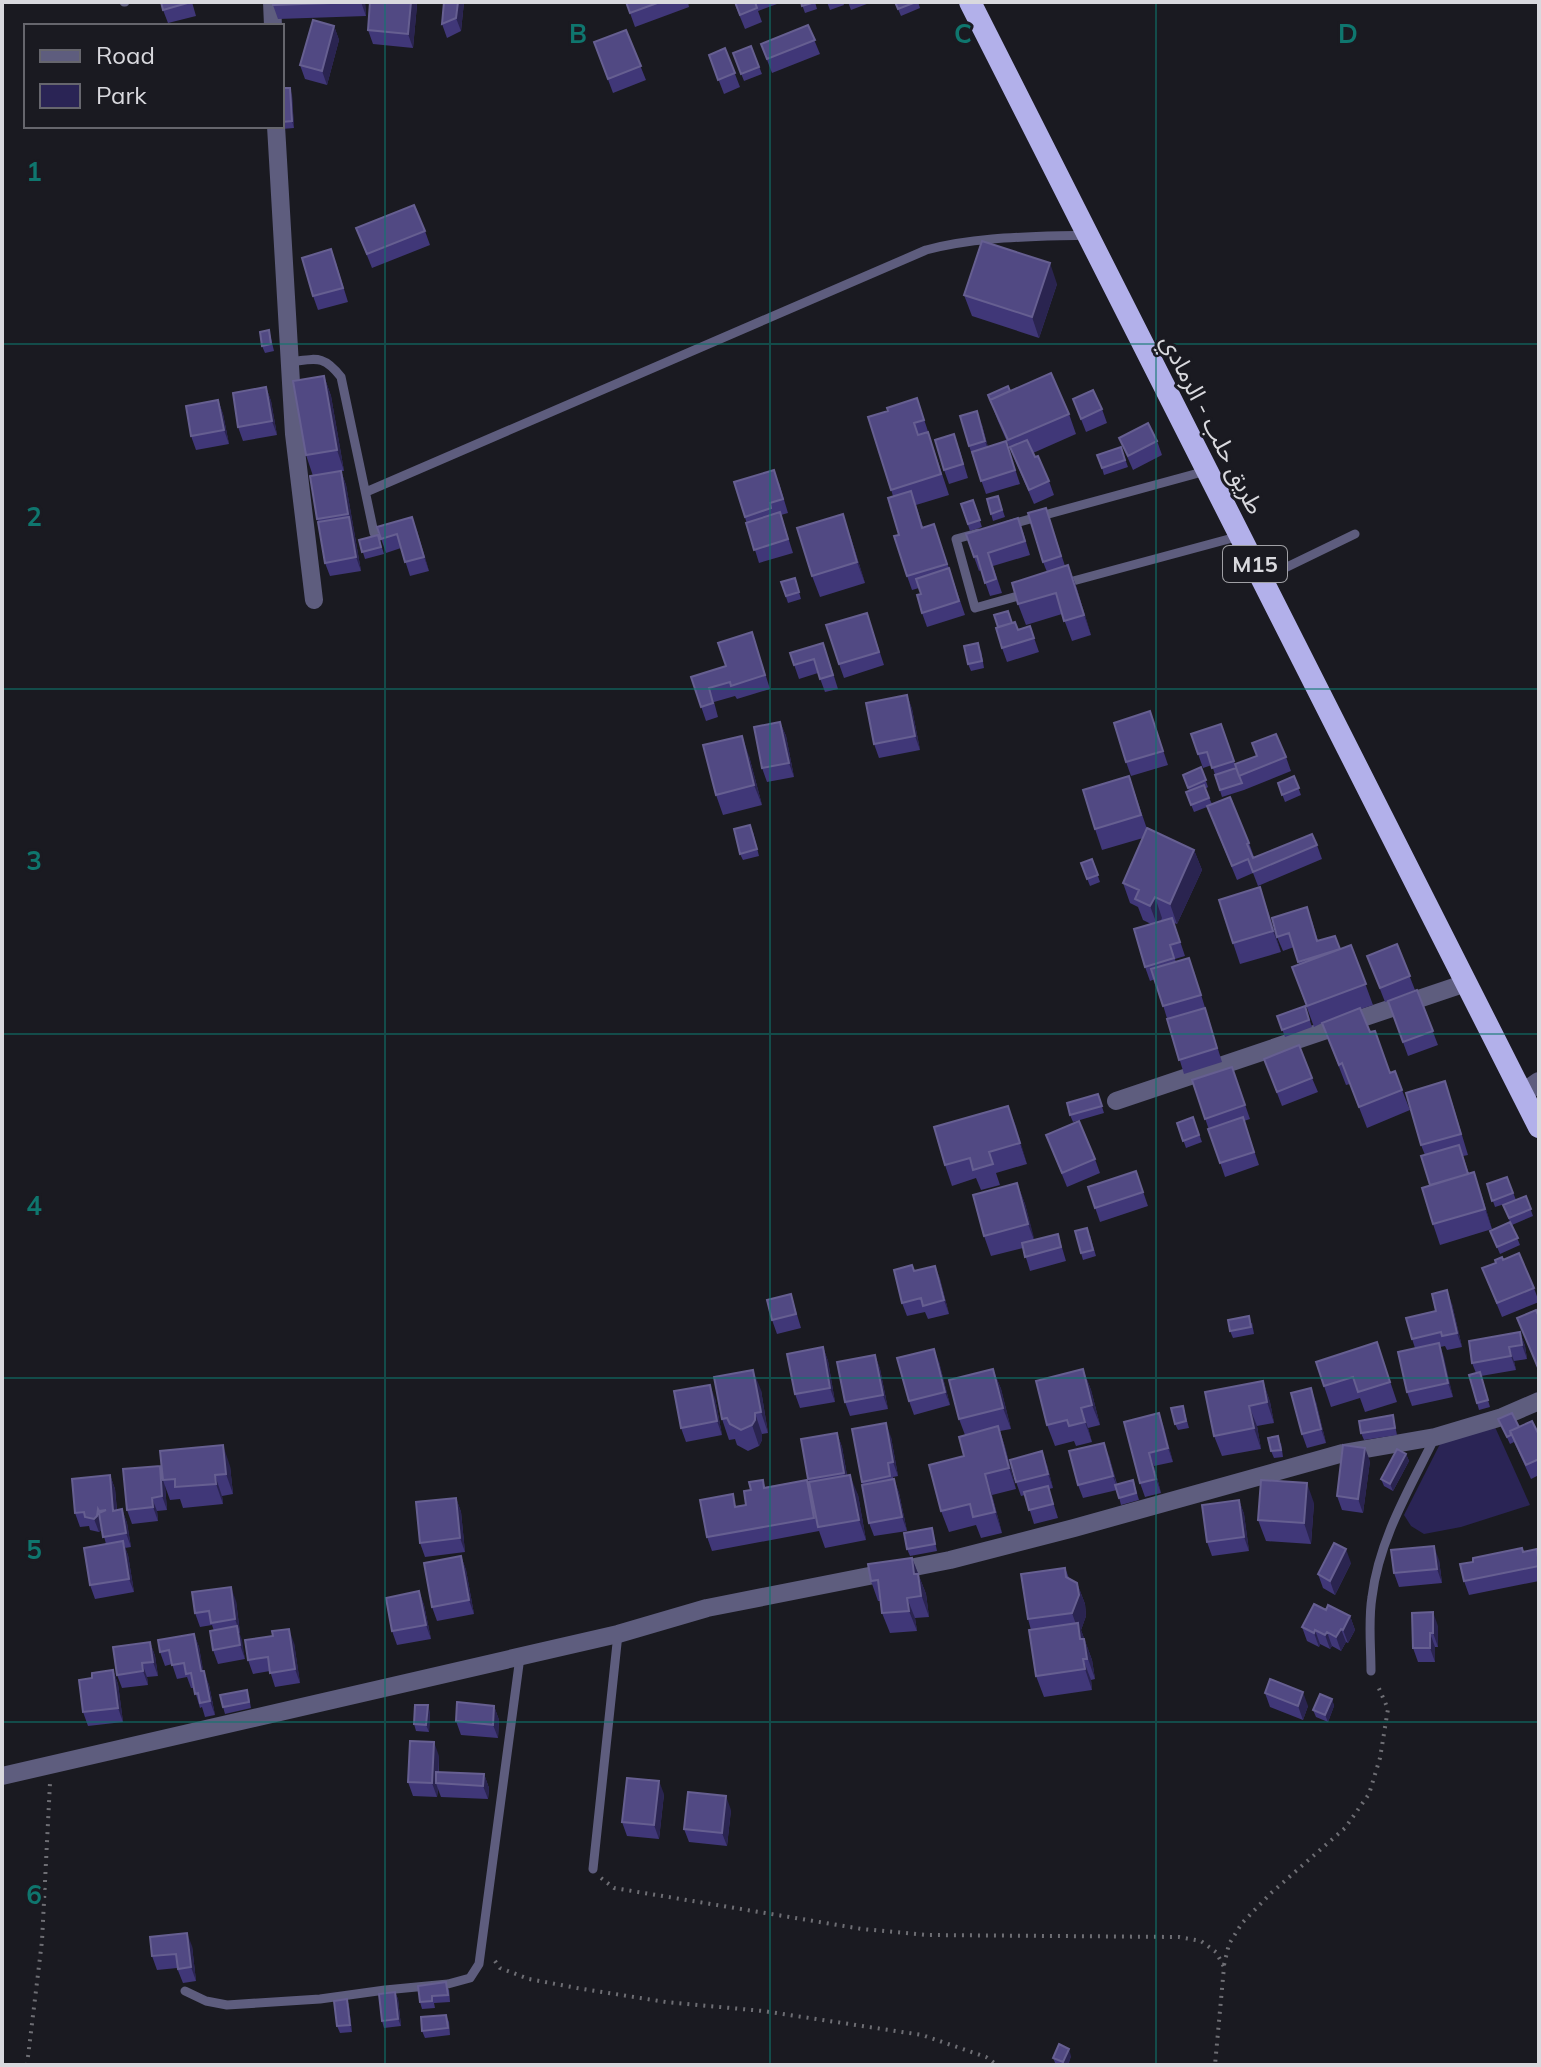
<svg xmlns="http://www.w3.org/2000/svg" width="1541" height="2067" font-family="Mulish,'Noto Sans Arabic',sans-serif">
<rect width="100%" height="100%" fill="#1a1a21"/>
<path fill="#2a2455" d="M1495,1427L1530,1505L1461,1527L1424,1534L1411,1526L1404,1515L1440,1444Z"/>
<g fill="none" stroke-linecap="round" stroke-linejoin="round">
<path stroke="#6e6e74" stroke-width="4" stroke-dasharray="2 6" stroke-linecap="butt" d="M601,1878L614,1888L862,1929L928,1935L1179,1937L1201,1941L1216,1952L1224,1967L1215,2065
M495,1961L500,1968L529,1979L577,1988L666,2002L763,2011L922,2035L986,2057L997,2065
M1224,1965L1229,1944L1242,1923L1271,1893L1345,1828L1369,1794L1380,1758L1388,1709L1377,1684
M27,2065L42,1941L50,1783"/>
<path stroke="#5e5d7e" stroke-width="9" d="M124,2H125
M289,362C316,359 323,354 341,377L374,533
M366,492L926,250C978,236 1033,237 1087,235
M1008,525L1206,471
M978,533L956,539L975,608L1025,594
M1262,579L1355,534
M1062,584L1240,536
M1371,1671C1371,1646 1368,1621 1372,1597C1379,1539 1410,1488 1435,1437
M593,1869L618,1634
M185,1991L206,2001L227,2005L320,1999L385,1990L448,1984L470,1978L479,1964L520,1657"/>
<path stroke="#5e5d7e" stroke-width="18" d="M272,2L273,26
M276,126L294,434L314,600
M1116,1101L1466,983
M2,1776L618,1634L707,1608L950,1560L1074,1528L1343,1453L1435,1437L1502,1417L1539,1401"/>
<path stroke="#5e5d7e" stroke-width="20" d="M1522,1094L1539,1082"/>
<path stroke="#b2b0ea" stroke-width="22" d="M970,2L1539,1127"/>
</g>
<path fill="#403778" d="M192,2L196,16L168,23L163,10Z
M365,2L366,16L278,19L273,5Z
M370,2H416L417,5L413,48L373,44L368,30Z
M444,2H464L461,31L447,38L442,24Z
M626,2H688L689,7L635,27Z
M734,2H777V4L758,11L762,22L745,29Z
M801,2H815L817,9L805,13Z
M827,2H843L844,5L830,10Z
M848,2H872L851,10Z
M895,2H918L920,8L901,16Z
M808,25L820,54L772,73L761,44Z
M334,26L339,40L327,85L305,79L300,65Z
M626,30L646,80L613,93L594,42Z
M751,46L762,74L744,81L733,53Z
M725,48L740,87L724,94L709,55Z
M282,88L292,95L294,128L282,129L280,126H282Z
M356,228L425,231L430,245L372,268Z
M336,263L348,302L318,310L313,296Z
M1057,284L1039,338L972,316L964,295Z
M269,330L274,351L265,353L262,346Z
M324,376L331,396L344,471H341L346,485L361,571L330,576L325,563L310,476H313L306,455Z
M266,387L271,401L277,435L243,441L238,427Z
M1010,391L1069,414L1076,434L1033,453L1049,481L1054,495L1034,504L998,421L988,395Z
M917,398L949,495L916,505L923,527L934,524L965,615L927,627L922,613L921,594L919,588L912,590L907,576L893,496L868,417L888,411Z
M1073,399L1102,409L1107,423L1086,432Z
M218,400L223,414L229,444L196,450L191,436Z
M982,425L988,447L1006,441L1020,484L986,494L969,446Z
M1119,438L1157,441L1162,455L1133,470Z
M1121,447L1128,467L1104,475L1102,468Z
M959,448L968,478L949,484L944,470Z
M734,482L779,483L788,513L781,515L793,553L759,563Z
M998,496L1005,517L993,521L987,499Z
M973,500L982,527L970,531L961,504Z
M1046,508L1065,566L1068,565L1076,586L1091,635L1072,641L1062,614L1026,625L1018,604L1047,572L1043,562Z
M377,527L417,531L429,571L410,576L401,548L386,553Z
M1023,532L1030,555L993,566L1002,593L990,596L981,570L979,571L974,557Z
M378,535L384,554L365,559L359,540Z
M850,535L865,583L820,597L812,576Z
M795,578L801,599L788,603L781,582Z
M867,613L884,665L844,678L839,664Z
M1012,623L1018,629L1030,626L1039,652L1007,662L1002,648L998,627Z
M752,632L770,689L737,699L735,696L714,702L718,717L706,721L691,677L726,666Z
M981,650L984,668L971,671L968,664Z
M790,653L828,657L838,689L825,692L818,673L799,679Z
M907,695L912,709L920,750L879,758L874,744Z
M1150,711L1168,765L1131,776L1126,762Z
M780,722L786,736L794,777L767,782L762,768Z
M1221,724L1235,764L1286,757L1291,771L1244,790L1222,797L1212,765L1203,768L1191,734Z
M749,756L762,805L723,815L716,795Z
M1201,767L1208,787L1205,789L1212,804L1249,843L1254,857L1253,858L1317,845L1322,859L1258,886L1253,873L1237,880L1207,807L1194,812L1186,792L1189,791L1183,775Z
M1129,776L1147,829L1194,850L1202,870L1177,924L1174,923L1185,956L1175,959L1176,962L1194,972L1222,1062L1184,1074L1155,979L1150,981L1145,967L1151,924L1143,920L1138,907L1130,903L1123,883L1143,838L1102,850L1095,829Z
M1294,776L1301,795L1285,802L1278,783Z
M753,832L759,856L743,860L740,854Z
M1092,859L1100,882L1090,886L1081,863Z
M1260,887L1281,952L1240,964L1233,943Z
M1312,921L1318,941L1340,949L1351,945L1373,1005L1361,1009L1370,1032L1390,1073L1402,1090L1410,1110L1367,1128L1350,1084L1346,1085L1322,1023L1314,1027L1292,967L1299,964L1294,947L1283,951L1277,937Z
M1397,944L1415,990L1385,1002L1367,956Z
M1417,990L1438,1045L1408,1056L1388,1001Z
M1305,1006L1312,1027L1285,1037L1277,1016Z
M1264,1059L1312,1078L1318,1092L1282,1106Z
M1232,1067L1250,1119L1244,1121L1259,1165L1225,1177L1192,1080Z
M1098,1094L1104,1113L1073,1122L1070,1115Z
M1452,1102L1468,1155L1463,1156L1469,1174L1481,1193L1492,1229L1440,1245L1433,1224L1430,1185L1425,1155L1421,1145Z
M1008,1106L1027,1164L996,1173L1000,1185L981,1190L976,1178L952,1186L945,1165Z
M1193,1117L1202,1142L1186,1148L1177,1123Z
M1046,1135L1095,1159L1100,1173L1067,1187Z
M1136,1171L1148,1206L1100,1222L1088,1187Z
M1507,1177L1516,1200L1526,1196L1533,1216L1512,1225L1520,1245L1500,1254L1490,1231L1510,1222L1503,1205L1511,1202L1495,1207L1487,1184Z
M1017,1183L1025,1204L1034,1240L1058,1234L1066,1261L1030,1271L1023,1248L991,1256L984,1236Z
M1090,1235L1096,1256L1083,1260L1081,1253Z
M1503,1260L1534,1288L1539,1302L1502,1317L1482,1268Z
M935,1266L940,1279L949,1314L928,1319L925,1312L907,1316L902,1303L914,1271Z
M791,1294L801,1328L777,1334L772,1320Z
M1452,1304L1462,1347L1447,1350L1445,1346L1440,1347L1453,1397L1412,1406L1407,1392L1415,1348L1412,1339L1436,1311Z
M1252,1323L1254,1334L1233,1338L1230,1331Z
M1520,1332L1525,1346L1527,1359L1514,1361L1516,1370L1481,1376L1490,1407L1479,1410L1477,1403L1476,1373L1472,1363Z
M1377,1342L1397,1402L1365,1412L1360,1398L1331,1407L1324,1386Z
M823,1347L828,1361L835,1402L800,1408L795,1394Z
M875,1355L880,1369L888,1409L850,1416L845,1402Z
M939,1362L950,1405L914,1415L909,1401Z
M993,1369L1001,1389L1011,1429L1000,1431L1005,1447L1016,1489L992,1495L1002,1533L981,1538L976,1525L949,1532L941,1511L964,1456L965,1435L959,1419Z
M1083,1369L1091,1390L1100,1425L1088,1428L1092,1442L1076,1446L1074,1441L1055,1446L1047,1425Z
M1263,1381L1270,1402L1274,1423L1257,1426L1261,1449L1222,1456L1214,1436Z
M761,1390L768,1433L762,1434V1440L759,1446L748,1451L737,1445L735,1439L729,1440L722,1419Z
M715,1398L722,1435L686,1442L681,1428Z
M1316,1402L1326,1443L1307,1448L1302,1434Z
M1183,1406L1189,1428L1178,1430L1175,1424Z
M1159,1413L1173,1462L1154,1466L1161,1493L1145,1497L1140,1483Z
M1393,1415L1397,1435L1364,1440L1361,1433Z
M1498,1419L1539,1435V1475L1531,1479L1514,1442L1510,1444Z
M837,1433L842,1447L847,1475L858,1495L866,1540L825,1548L819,1531L712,1551L707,1537L737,1506L746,1505L751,1490L763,1480L765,1487L807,1480L810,1487L808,1479Z
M891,1437L898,1476L893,1477L899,1493L907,1531L874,1536L869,1523L862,1482Z
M1281,1443L1283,1457L1274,1458L1271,1451Z
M1406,1454L1409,1461L1393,1491L1384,1486L1381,1479Z
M1109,1456L1117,1484L1133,1480L1139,1500L1121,1505L1117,1490L1083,1498L1078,1485Z
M1370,1461L1363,1513L1342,1510L1337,1496Z
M1047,1465L1053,1488L1049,1489L1058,1518L1034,1524L1025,1495L1021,1496L1016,1482Z
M230,1466L233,1494L222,1496L223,1504L183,1508L180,1499L170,1500L165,1486L167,1510L157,1511L158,1521L132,1524L127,1510L162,1473Z
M110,1475L115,1489L117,1510L122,1509L127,1523L131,1547L125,1548L128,1555L134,1592L95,1599L90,1585L106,1544L102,1529L99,1532L90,1530L89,1526L80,1527L75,1513Z
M456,1498L461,1512L465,1552L425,1557L420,1543Z
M1239,1500L1244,1514L1249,1551L1212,1556L1207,1542Z
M1314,1503L1311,1544L1266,1541L1258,1520Z
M932,1528L937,1551L910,1556L907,1549Z
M1523,1551L1539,1554V1581L1469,1595L1464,1581Z
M461,1556L466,1570L474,1614L437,1621L432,1607Z
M912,1558L926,1594L929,1617L915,1618L917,1631L890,1633L882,1613L881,1601H878L871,1581Z
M1439,1560L1442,1583L1399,1587L1394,1573Z
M1351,1563L1335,1595L1323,1588L1318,1574Z
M1065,1568L1069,1578L1077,1583L1085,1604L1086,1616L1081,1630L1092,1660L1095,1679L1091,1680L1092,1690L1044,1697L1036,1676L1031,1630L1028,1619Z
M419,1591L424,1605L431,1639L397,1645L392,1631Z
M236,1601L240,1633H239L245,1659L218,1664L213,1650L214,1631L212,1625L200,1627L195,1613Z
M1326,1610L1350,1616L1355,1630L1348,1643L1346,1642L1341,1651L1332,1646L1330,1649L1320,1644L1319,1647L1307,1641L1302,1627Z
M1438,1626V1647H1435V1662H1418L1413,1648Z
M194,1634L199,1647L203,1671L209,1685L215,1715L205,1717L202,1707L200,1708L194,1688H191L187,1677L177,1679L172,1664L165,1666L160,1652Z
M273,1636L294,1643L300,1683L275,1687L270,1671L253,1674L248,1660Z
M150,1642L155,1656L158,1676L147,1677L148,1685L122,1688L117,1675Z
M113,1670L118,1684L123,1722L88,1726L83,1712L92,1678Z
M1265,1693L1308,1706L1303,1720L1270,1707Z
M249,1697L251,1708L225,1714L223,1707Z
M1332,1699L1334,1706L1328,1722L1316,1717L1313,1710Z
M494,1706L499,1720L498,1738L461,1735L456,1721Z
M430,1712L429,1732L416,1731L414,1724Z
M439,1756V1772L484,1774L489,1788L488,1799L441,1797L438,1789L437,1797L413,1796L408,1782Z
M664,1794L659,1839L627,1836L622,1822Z
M731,1810L727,1846L689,1842L684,1829Z
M192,1946L196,1981L183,1983L177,1968L157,1970L152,1956Z
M449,1989L450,2002L434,2003L435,2008L422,2009L420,2002Z
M395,1992L398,1999L401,2026L384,2028L382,2021Z
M347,1999L349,2006L352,2032L340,2033L337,2026Z
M446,2015L449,2022L450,2035L425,2038L422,2031Z
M1071,2056L1068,2065H1056L1053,2058Z"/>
<path fill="#2a2450" d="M361,2H365L366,16Z
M411,2H416L417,5L413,48L408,34Z
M458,2H464L461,31L456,18Z
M334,26L339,40L327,85L322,71Z
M290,88L292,95L294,128L292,121Z
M1050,263L1057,284L1039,338L1032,317Z
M324,376L331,396L344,471L337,450Z
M266,387L271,401L277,435L272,421Z
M218,400L223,414L229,444L224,430Z
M977,411L982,425L990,455L985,441Z
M341,471L346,485L361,571L356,557Z
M843,514L850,535L865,583L857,562Z
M412,517L417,531L429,571L424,557Z
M1068,565L1076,586L1091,635L1084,615Z
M907,695L912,709L920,750L915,736Z
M780,722L786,736L794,777L789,763Z
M742,736L749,756L762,805L754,785Z
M1194,850L1202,870L1177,924L1170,904Z
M1260,887L1267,908L1281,952L1273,931Z
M1155,897L1162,918L1158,927L1150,906Z
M1008,1106L1016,1126L1027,1164L1020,1143Z
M1474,1172L1481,1193L1492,1229L1485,1209Z
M1017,1183L1025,1204L1036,1245L1028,1224Z
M935,1266L940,1279L949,1314L944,1300Z
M1447,1290L1452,1304L1462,1347L1457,1333Z
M1520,1332L1525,1346L1527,1359L1522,1345Z
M1439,1343L1444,1357L1453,1397L1448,1383Z
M823,1347L828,1361L835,1402L830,1388Z
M1509,1347L1514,1361L1516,1370L1511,1356Z
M934,1349L939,1362L950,1405L945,1392Z
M875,1355L880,1369L888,1409L883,1395Z
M993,1369L1001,1389L1011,1429L1003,1408Z
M1083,1369L1091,1390L1100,1425L1092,1405Z
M753,1370L761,1390L768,1433L761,1412Z
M1263,1381L1270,1402L1274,1423L1267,1402Z
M710,1385L715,1398L722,1435L717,1421Z
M1311,1388L1316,1402L1326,1443L1321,1429Z
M1249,1406L1257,1426L1261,1449L1254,1428Z
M1081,1408L1088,1428L1092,1442L1085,1422Z
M755,1413L762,1434V1440L759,1446L752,1425Z
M1159,1413L1164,1427L1173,1462L1168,1448Z
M886,1423L891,1437L898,1476L893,1462Z
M998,1426L1005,1447L1016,1489L1009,1468Z
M837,1433L842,1447L849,1487L844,1473Z
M1104,1443L1109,1456L1118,1490L1113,1476Z
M223,1445L230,1466L233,1494L226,1474Z
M1365,1448L1370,1461L1363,1513L1358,1499Z
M1042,1451L1047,1465L1053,1488L1048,1474Z
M1149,1453L1154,1466L1161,1493L1156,1479Z
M1406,1454L1409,1461L1393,1491L1390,1484Z
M160,1466L164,1479L163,1480L165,1486L167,1510L162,1496Z
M985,1474L992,1495L1002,1533L995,1512Z
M110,1475L115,1489L118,1525L113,1511Z
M215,1475L222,1496L223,1504L216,1484Z
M850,1475L858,1495L866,1540L859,1520Z
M894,1479L899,1493L907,1531L902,1517Z
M1307,1483L1314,1503L1311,1544L1304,1523Z
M152,1498L157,1511L158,1521L153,1507Z
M456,1498L461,1512L465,1552L460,1538Z
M1239,1500L1244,1514L1249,1551L1244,1537Z
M98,1509L103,1523L102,1529L99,1532L94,1519Z
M122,1509L127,1523L131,1547L126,1533Z
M123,1541L128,1555L134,1592L129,1579Z
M1434,1546L1439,1560L1442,1583L1437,1569Z
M1346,1549L1351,1563L1335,1595L1330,1581Z
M461,1556L466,1570L474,1614L469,1600Z
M912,1558L926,1594L929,1617L914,1574Z
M1077,1583L1085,1604L1086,1616L1081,1630L1092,1660L1095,1679L1072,1613Z
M231,1587L236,1601L240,1633L235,1619Z
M419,1591L424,1605L431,1639L426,1625Z
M907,1598L915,1618L917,1631L909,1611Z
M1433,1612L1438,1626V1647L1433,1633Z
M1350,1616L1355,1630L1348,1643L1343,1630Z
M237,1626L242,1640L245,1659L240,1645Z
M289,1629L294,1643L300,1683L295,1669Z
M1341,1629L1346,1642L1341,1651L1336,1637Z
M1315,1630L1320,1644L1319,1647L1314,1633Z
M1327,1632L1332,1646L1330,1649L1325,1635Z
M1430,1633L1435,1647V1662L1430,1648Z
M194,1634L199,1647L206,1685L201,1671Z
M150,1642L155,1656L158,1676L153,1662Z
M1083,1659L1091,1680L1092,1690L1085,1669Z
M142,1663L147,1677L148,1685L143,1671Z
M113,1670L118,1684L123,1722L118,1708Z
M204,1671L209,1685L215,1715L210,1701Z
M1303,1692L1308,1706L1303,1720L1298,1706Z
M1332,1699L1334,1706L1328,1722L1325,1715Z
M428,1705L430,1712L429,1732L426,1725Z
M494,1706L499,1720L498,1738L493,1725Z
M434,1742L439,1756L438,1783H436L438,1789L437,1797L432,1783Z
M484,1774L489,1788L488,1799L483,1786Z
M659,1781L664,1794L659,1839L654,1825Z
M726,1796L731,1810L727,1846L722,1833Z
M187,1933L192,1946L196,1981L191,1967Z
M395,1992L398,1999L401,2026L398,2019Z
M347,1999L349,2006L352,2032L350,2025Z
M1069,2049L1071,2056L1068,2065H1064L1063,2062Z"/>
<path fill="#514983" stroke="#665f91" stroke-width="2" d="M161,2H191L163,10Z
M273,2H361L273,5Z
M370,2H411L408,34L368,30Z
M444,2H458L456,18L442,24Z
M626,2H660L630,13Z
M735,2H755L757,8L740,15Z
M801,2H815L802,6Z
M895,2H916L898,9Z
M313,20L334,26L322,71L300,65Z
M808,25L815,40L767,59L761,44Z
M626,30L641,66L608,79L594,42Z
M751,46L759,67L741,74L733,53Z
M725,48L735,73L718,80L709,55Z
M282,88H290L292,121L282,122Z
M414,205L425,231L367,254L356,228Z
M982,241L1050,263L1032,317L964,295Z
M331,249L343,288L313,296L302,258Z
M269,330L271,344L262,346L260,332Z
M1051,373L1069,414L1008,440L990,400Z
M324,376L337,450L306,455L293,381Z
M1008,386L1010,391L990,400L988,395Z
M266,387L272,421L238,427L233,393Z
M1093,390L1102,409L1081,419L1073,399Z
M917,398L924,420L914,423L918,435L928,432L941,474L891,490L868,417L888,411L887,408Z
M218,400L224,430L191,436L186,406Z
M977,411L985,441L969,446L960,416Z
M1148,423L1157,441L1128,456L1119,438Z
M954,434L963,464L944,470L935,440Z
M1027,440L1035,457L1038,456L1049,481L1029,490L1010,447Z
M1006,441L1015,470L981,481L972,452Z
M1121,447L1125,460L1102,468L1097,455Z
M774,470L783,499L770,503L771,508L745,517L734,482Z
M341,471L348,514L317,519L310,476Z
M911,491L922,528L934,524L947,564L907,576L894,536L899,535L888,498Z
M998,496L1002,510L991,514L987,499Z
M973,500L980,520L968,524L961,504Z
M1046,508L1061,556L1043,562L1028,513Z
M780,512L788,539L754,550L746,523Z
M843,514L857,562L812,576L797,528Z
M349,517L356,557L325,563L318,522Z
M412,517L424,557L405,562L397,534L381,539L377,527Z
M1018,518L1025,541L988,553L996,579L985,583L977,556L974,557L966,534Z
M378,535L381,547L362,552L359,540Z
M1068,565L1084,615L1064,621L1056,593L1018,604L1012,583Z
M949,568L959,601L922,613L917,595L921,594L916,579Z
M795,578L799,592L786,596L781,582Z
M1008,611L1012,623L998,627L994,615Z
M867,613L879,652L839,664L826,625Z
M1015,622L1018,630L1030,626L1034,638L1002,648L996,628Z
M752,632L765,675L731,686L730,682L709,688L713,703L701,707L691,677L726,666L718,643Z
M823,643L833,675L820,679L814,659L794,665L790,653Z
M978,643L982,661L968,664L964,646Z
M907,695L915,736L874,744L866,703Z
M1150,711L1163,751L1126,762L1114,723Z
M780,722L789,763L762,768L754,727Z
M1221,724L1234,761L1212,768L1207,752L1198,754L1191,734Z
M1276,734L1286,757L1239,776L1235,764L1257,756L1252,743Z
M742,736L754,785L716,795L703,745Z
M1201,767L1206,780L1188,788L1183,775Z
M1236,768L1242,783L1220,790L1215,775Z
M1129,776L1141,815L1095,829L1083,790Z
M1294,776L1299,788L1282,795L1278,783Z
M1204,785L1209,798L1191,805L1186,792Z
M1230,797L1249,843L1247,844L1253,858L1312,834L1317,845L1253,872L1248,859L1232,866L1207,806Z
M750,825L757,849L740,854L734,829Z
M1147,828L1194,850L1170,904L1155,897L1150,906L1135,899L1139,890L1123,883Z
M1092,859L1098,875L1087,879L1081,863Z
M1260,887L1273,931L1233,943L1219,900Z
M1307,907L1317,941L1335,936L1340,949L1298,962L1289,933L1277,937L1272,918Z
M1172,918L1180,942L1170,945L1174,958L1145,967L1134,929Z
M1397,944L1410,976L1380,988L1367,956Z
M1351,945L1366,984L1307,1006L1292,967Z
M1189,958L1201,995L1163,1006L1151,969Z
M1417,990L1433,1031L1403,1042L1388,1001Z
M1305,1006L1309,1020L1282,1030L1277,1016Z
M1205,1008L1217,1048L1179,1060L1167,1019Z
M1360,1008L1370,1032L1375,1031L1390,1073L1395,1071L1402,1090L1359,1107L1342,1063L1339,1065L1322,1023Z
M1299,1045L1312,1078L1277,1092L1264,1059Z
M1232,1067L1245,1105L1205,1119L1192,1080Z
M1445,1081L1461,1134L1421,1145L1406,1093Z
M1098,1094L1102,1106L1070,1115L1067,1103Z
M1008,1106L1020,1143L989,1152L993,1164L973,1170L970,1158L945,1165L934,1127Z
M1193,1117L1199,1135L1183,1141L1177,1123Z
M1243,1117L1254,1152L1220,1163L1208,1129Z
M1079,1121L1095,1159L1062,1173L1046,1135Z
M1459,1145L1468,1174L1430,1185L1421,1156Z
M1136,1171L1143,1192L1095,1208L1088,1187Z
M1474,1172L1485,1209L1433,1224L1422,1188Z
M1507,1177L1513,1193L1492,1201L1487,1184Z
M1017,1183L1028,1224L984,1236L973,1195Z
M1526,1196L1531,1209L1509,1218L1503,1205Z
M1510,1222L1518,1238L1497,1247L1490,1231Z
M1087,1228L1093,1250L1081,1253L1075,1231Z
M1058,1234L1061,1247L1025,1257L1022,1243Z
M1519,1253L1534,1288L1497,1303L1482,1268L1496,1263L1495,1260L1502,1257L1503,1260Z
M912,1265L914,1271L935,1266L944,1300L923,1306L921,1298L902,1303L894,1270Z
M1447,1290L1457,1333L1442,1336L1441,1332L1412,1339L1406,1318L1436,1311L1432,1294Z
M791,1294L796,1314L772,1320L767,1300Z
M1536,1310L1539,1317V1370L1517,1318Z
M1249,1316L1251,1327L1230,1331L1228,1320Z
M1520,1332L1522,1345L1509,1347L1511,1356L1472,1363L1469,1341Z
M1377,1342L1390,1382L1358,1392L1353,1377L1324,1386L1316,1362Z
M1439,1343L1448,1383L1407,1392L1398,1352Z
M823,1347L830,1388L795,1394L787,1354Z
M934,1349L945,1392L909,1401L897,1358Z
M875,1355L883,1395L845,1402L837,1362Z
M993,1369L1003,1408L959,1419L949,1380Z
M1083,1369L1092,1405L1081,1408L1085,1422L1069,1426L1067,1420L1047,1425L1036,1381Z
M753,1370L761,1412L755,1413V1420L752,1425L741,1430L730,1424L727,1418L722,1419L714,1377Z
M1480,1372L1488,1400L1477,1403L1469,1375Z
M1263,1381L1267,1402L1249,1406L1254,1428L1214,1436L1205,1392Z
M710,1385L717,1421L681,1428L674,1391Z
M1311,1388L1321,1429L1302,1434L1291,1393Z
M1183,1406L1186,1421L1175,1424L1171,1408Z
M1159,1413L1168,1448L1149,1453L1156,1479L1140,1483L1124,1422Z
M1512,1413L1519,1427L1510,1431L1511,1435L1507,1437L1498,1419Z
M1393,1415L1395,1428L1361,1433L1359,1421Z
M1532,1421L1539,1435V1459L1526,1465L1510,1431Z
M886,1423L893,1462L888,1463L890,1476L862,1482L852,1429Z
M998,1426L1009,1468L985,1474L995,1512L973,1517L970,1504L941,1511L929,1465L964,1456L959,1437Z
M837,1433L844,1473L808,1479L801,1439Z
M1278,1436L1281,1450L1271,1451L1268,1438Z
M1104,1443L1113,1476L1078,1485L1069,1451Z
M223,1445L226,1474L215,1475L216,1484L175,1487V1479L163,1480L160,1451Z
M1343,1445L1365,1448L1358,1499L1337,1496Z
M1397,1449L1406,1454L1390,1484L1381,1479Z
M1042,1451L1048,1474L1016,1482L1010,1460Z
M160,1466L162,1496L152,1498L153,1507L127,1510L123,1469Z
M110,1475L113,1511L122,1509L126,1533L103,1537L99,1513L106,1510L99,1511L98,1509L97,1516L94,1519L85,1517L84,1512L75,1513L72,1479Z
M850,1475L859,1520L818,1527L809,1482Z
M894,1479L902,1517L869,1523L862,1485Z
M763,1480L764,1488L807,1480L814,1518L707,1537L700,1500L733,1494L735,1507L746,1505L744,1491L751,1490L749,1482Z
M1133,1480L1136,1493L1119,1498L1115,1485Z
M1261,1480L1307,1483L1304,1523L1258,1520Z
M1048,1486L1053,1504L1029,1510L1024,1492Z
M456,1498L460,1538L420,1543L416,1502Z
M1239,1500L1244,1537L1207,1542L1202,1505Z
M932,1528L935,1544L907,1549L904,1533Z
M123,1541L129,1579L90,1585L84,1548Z
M1334,1543L1346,1549L1330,1581L1318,1574Z
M1434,1546L1437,1569L1394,1573L1391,1550Z
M1522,1548L1523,1552L1537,1549L1539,1566L1464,1581L1460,1564L1473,1562V1558Z
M461,1556L469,1600L432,1607L424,1563Z
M912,1558L914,1574H918L921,1596L907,1598L909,1611L882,1613L878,1580L871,1581L868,1564Z
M1065,1568L1066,1577L1077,1583L1079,1595L1072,1613L1028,1619L1021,1574Z
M231,1587L235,1619L211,1623L209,1611L195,1613L192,1592Z
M419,1591L426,1625L392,1631L386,1598Z
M1314,1604L1326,1610L1328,1605L1350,1616L1343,1630L1341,1629L1336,1637L1327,1632L1325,1635L1315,1630L1314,1633L1302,1627Z
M1433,1612V1633H1430V1648H1413L1412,1613Z
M1078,1623L1080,1639H1084L1087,1659H1083L1085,1669L1036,1676L1029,1630Z
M237,1626L240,1645L213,1650L210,1631Z
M289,1629L295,1669L270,1673L268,1657L248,1660L245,1640L273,1636L272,1631Z
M194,1634L201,1671H204L210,1701L200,1703L198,1693L195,1694L191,1673L186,1674L184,1663L172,1665L169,1650L160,1652L158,1640Z
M150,1642L153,1662L142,1663L143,1671L117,1675L113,1647Z
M113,1670L118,1708L83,1712L79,1680L92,1678V1673Z
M1270,1679L1303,1692L1298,1706L1265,1693Z
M247,1690L249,1702L223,1707L220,1695Z
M1320,1694L1332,1699L1325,1715L1313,1710Z
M457,1702L494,1706L493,1725L456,1721Z
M415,1705H428L426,1725L414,1724Z
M410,1741L434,1742L432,1783L408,1782Z
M436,1772L484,1774L483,1786L436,1783Z
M627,1778L659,1781L654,1825L622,1822Z
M688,1792L726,1796L722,1833L684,1829Z
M187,1933L191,1967L178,1969L176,1954L152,1956L150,1937Z
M446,1982L448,1995L432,1996V2001L420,2002L418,1986Z
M395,1992L398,2019L382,2021L379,1994Z
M347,1999L350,2025L337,2026L334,2001Z
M446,2015L448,2028L422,2031L421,2017Z
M1059,2044L1069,2049L1063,2062L1053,2058Z"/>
<path fill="none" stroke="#0f766e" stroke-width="2" stroke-opacity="0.55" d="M385,2V2065M770,2V2065M1156,2V2065M2,344H1539M2,689H1539M2,1034H1539M2,1378H1539M2,1722H1539"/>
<g text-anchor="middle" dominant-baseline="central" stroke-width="6" stroke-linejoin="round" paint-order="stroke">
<rect fill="#1a1a21" stroke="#a0a0a5" stroke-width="2" x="1223" y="546" width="64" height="36" rx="6"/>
<g font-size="22" font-weight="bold" fill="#d9d9de">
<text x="1255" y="564">M15</text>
</g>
<g font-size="24" fill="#d9d9de" stroke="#1a1a21">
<text transform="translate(1213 424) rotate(63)">طريق حلب - الرمادي</text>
</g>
</g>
<g font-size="26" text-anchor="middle" font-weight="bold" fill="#0f766e" stroke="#1a1a21" stroke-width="6" stroke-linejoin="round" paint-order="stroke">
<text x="578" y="43">B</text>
<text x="963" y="43">C</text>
<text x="1348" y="43">D</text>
<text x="34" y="181">1</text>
<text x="34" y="526">2</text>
<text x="34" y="870">3</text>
<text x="34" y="1215">4</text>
<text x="34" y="1559">5</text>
<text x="34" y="1904">6</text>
</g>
<rect width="1541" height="2067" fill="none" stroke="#d9d9de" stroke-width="8"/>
<rect x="24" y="24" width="260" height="104" fill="#1a1a21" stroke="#66666d" stroke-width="2"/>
<rect x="40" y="50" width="40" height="12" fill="#5e5d7e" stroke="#66666d" stroke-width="2"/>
<text x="96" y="64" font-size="24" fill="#d9d9de">Road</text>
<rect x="40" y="84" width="40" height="24" fill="#2a2455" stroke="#66666d" stroke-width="2"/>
<text x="96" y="104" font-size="24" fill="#d9d9de">Park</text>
</svg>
